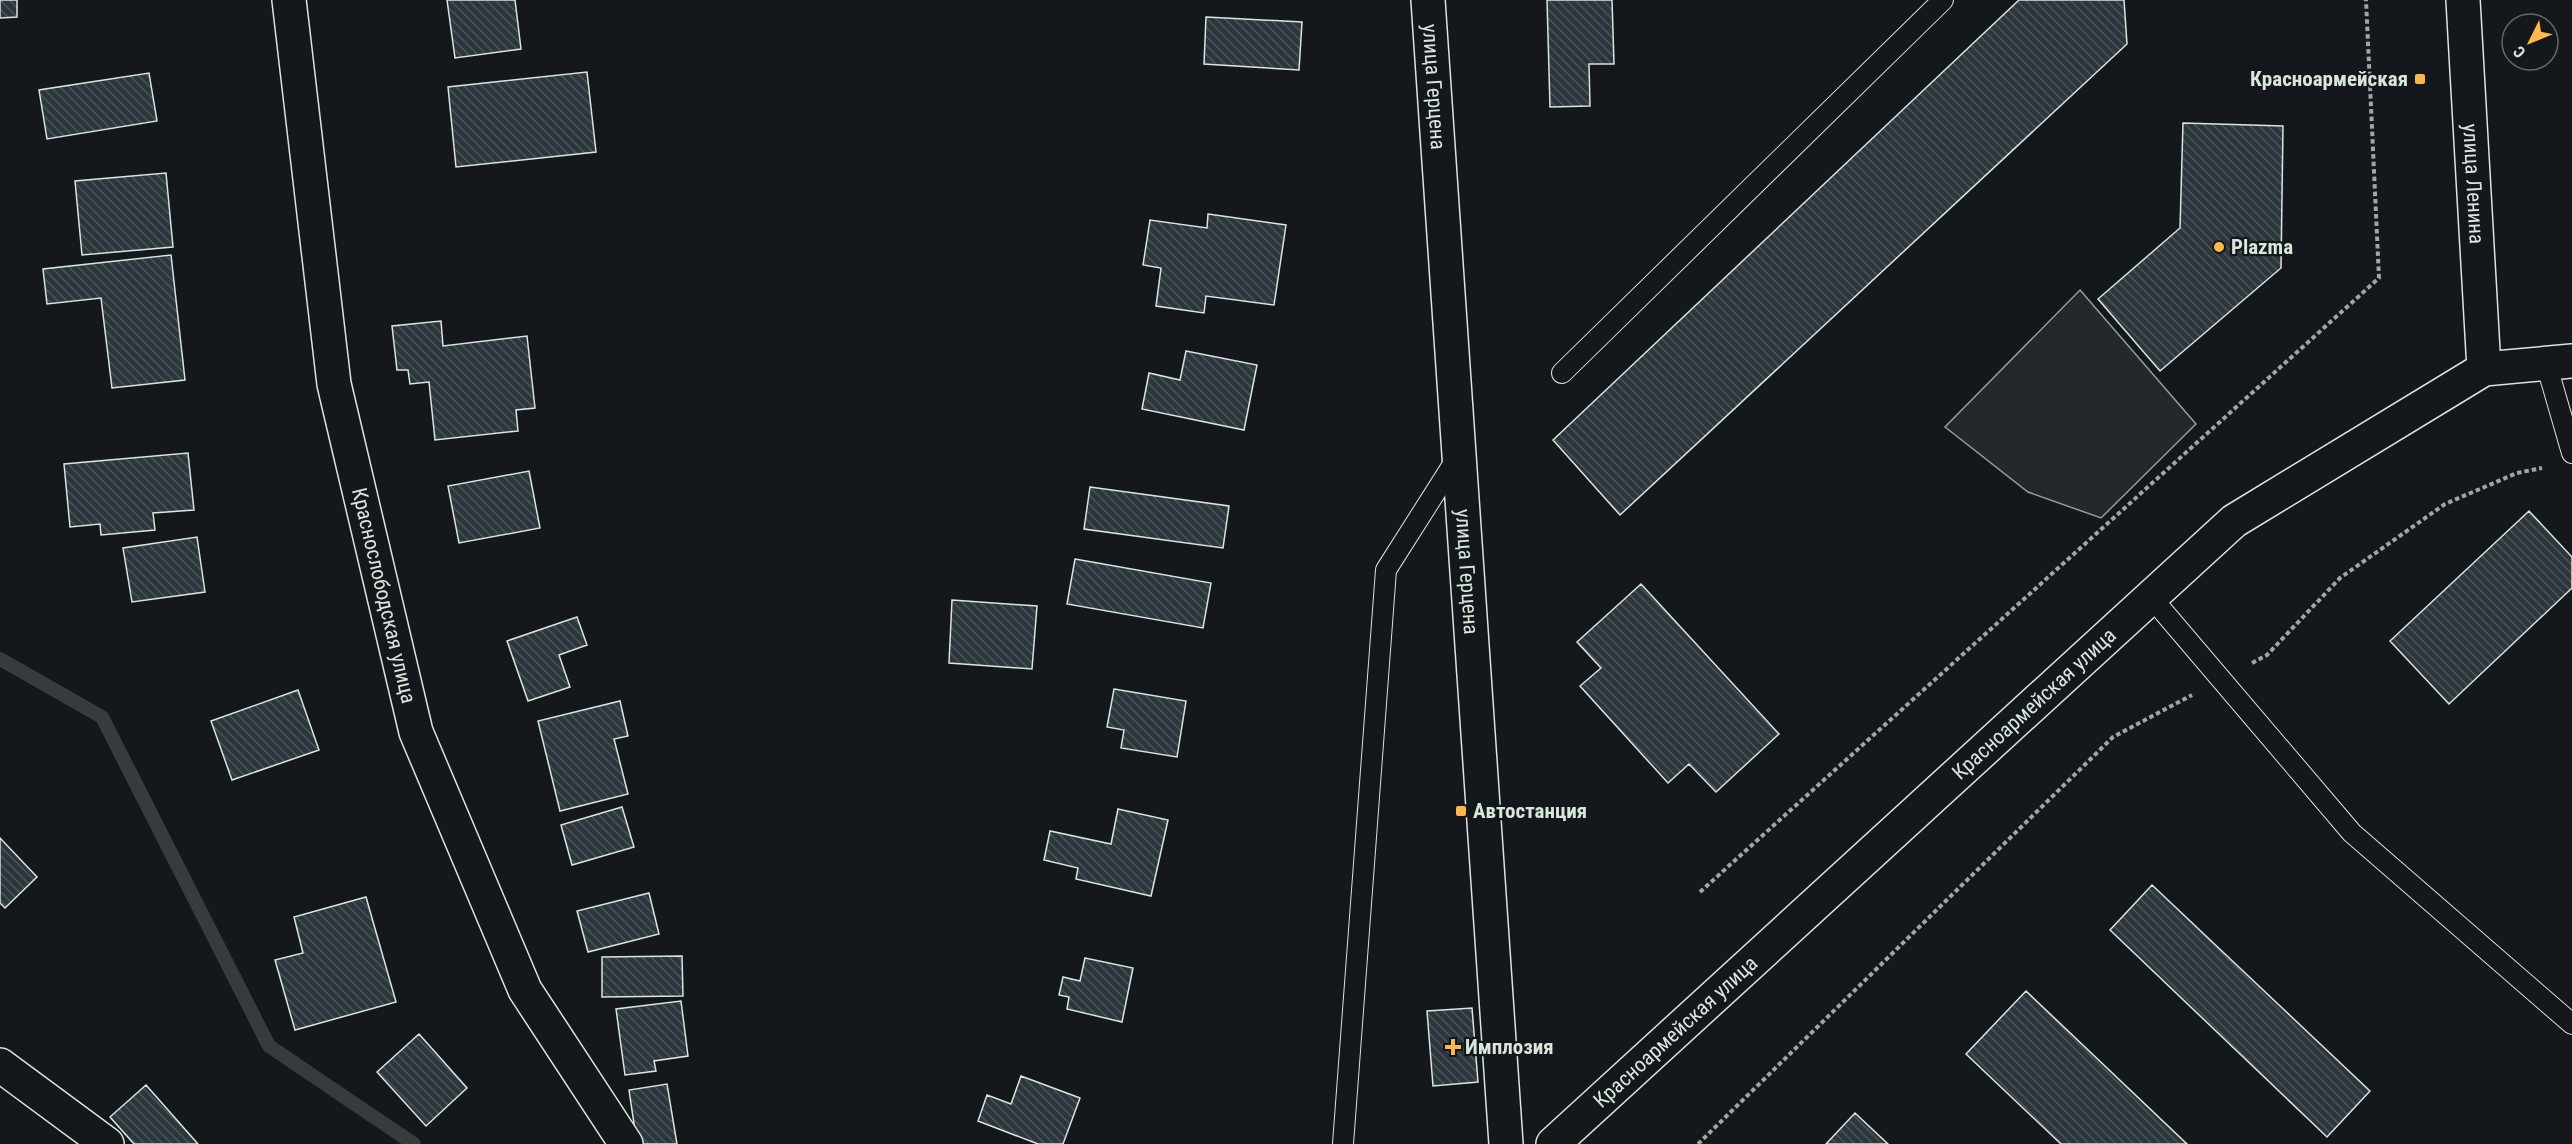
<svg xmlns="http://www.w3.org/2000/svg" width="2572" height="1144" font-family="'Roboto Condensed',sans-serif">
<defs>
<pattern id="building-back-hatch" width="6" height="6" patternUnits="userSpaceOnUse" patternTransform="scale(1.5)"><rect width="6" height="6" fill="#2c363c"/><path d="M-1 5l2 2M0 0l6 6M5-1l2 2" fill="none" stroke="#4a5358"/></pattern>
</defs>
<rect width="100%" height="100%" fill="#14181c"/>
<path fill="#24282b" stroke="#939e99" stroke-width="1.5" d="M2080,290L2196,424L2101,518L2028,492L1945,427Z"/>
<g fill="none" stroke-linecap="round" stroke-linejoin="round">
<path stroke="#363b3e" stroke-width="14" d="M0,659L102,717L269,1046L414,1144"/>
</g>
<path fill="url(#building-back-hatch)" stroke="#d8e6dc" stroke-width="1.5" d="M0,0H17V17L0,18Z
M447,0H515L521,49L455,58Z
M1547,0H1612L1614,64H1589L1590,106L1550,107Z
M2019,0H2124L2127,44L1620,515L1553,440Z
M1206,17L1302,22L1299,70L1204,64Z
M587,72L596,152L456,167L448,87Z
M149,73L157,121L47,139L39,90Z
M2183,123L2283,126L2281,268L2160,371L2098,299L2180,228Z
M166,173L173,247L82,255L75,181Z
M1208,214L1286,225L1274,305L1206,296L1204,313L1156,306L1161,268L1143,265L1150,220L1207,228Z
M171,255L185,380L112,388L101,298L47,304L43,269Z
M441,321L443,346L527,336L535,408L516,410L518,431L435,440L429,382L410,384L408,370H397L392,326Z
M1186,351L1257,365L1244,430L1142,409L1149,373L1180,380Z
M188,453L194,510L153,513L155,530L101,535L100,524L70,527L64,464Z
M529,471L540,528L459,543L448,486Z
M1090,487L1229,506L1223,548L1084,529Z
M2529,511L2572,557V588L2449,704L2390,641Z
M197,537L205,592L132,602L123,548Z
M1075,559L1211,583L1203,628L1067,604Z
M1641,584L1779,734L1716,792L1689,764L1668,783L1580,686L1601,668L1577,642Z
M952,600L1037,606L1032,669L949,663Z
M577,617L587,645L559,655L570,687L528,701L507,641Z
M1114,689L1186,701L1177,757L1121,748L1124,730L1107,727Z
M298,690L319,750L232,780L211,721Z
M620,701L628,736L614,739L628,794L560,811L538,721Z
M622,807L634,847L572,865L561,825Z
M1118,809L1168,820L1151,896L1076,879L1078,868L1044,860L1050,831L1111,844Z
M0,838L37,877L5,908L0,903Z
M2152,885L2370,1091L2327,1137L2110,930Z
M649,893L659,934L588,952L577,911Z
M366,897L396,1002L295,1030L275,960L303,953L294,917Z
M682,956L683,996L602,997V957Z
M1085,958L1133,968L1122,1022L1067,1009L1069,997L1059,995L1063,977L1080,981Z
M2026,991L2187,1144H2061L1966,1054Z
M681,1001L688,1056L654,1061L656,1071L625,1075L616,1009Z
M1472,1008L1478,1082L1433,1086L1427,1011Z
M419,1034L467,1088L426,1126L377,1072Z
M1021,1076L1080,1098L1063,1144H1038L978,1121L987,1095L1011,1104Z
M667,1084L677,1144H637L629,1090Z
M146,1085L198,1144H134L110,1117Z
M1855,1113L1888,1144H1826Z"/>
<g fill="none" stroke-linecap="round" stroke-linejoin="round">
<defs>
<path id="lane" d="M2546,363L2572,453
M1562,373L1943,0
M2151,597L2352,833L2572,1024
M1343,1144L1386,570L1459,455"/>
<g id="street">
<path id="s1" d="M289,0L334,384L416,732L525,990L626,1144"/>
<path id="s2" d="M1428,0L1506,1144"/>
<path d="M0,1065L107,1144"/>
</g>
<g id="secondary">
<path id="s3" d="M2463,0L2484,369"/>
<path id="s4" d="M1553,1144L2234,521L2484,369L2572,361"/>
</g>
</defs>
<use href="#lane" stroke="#d8e6dc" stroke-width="22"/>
<use href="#street" stroke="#d8e6dc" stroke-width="36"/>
<use href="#secondary" stroke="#d8e6dc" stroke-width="36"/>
<path stroke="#9da8a2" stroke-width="4" stroke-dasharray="4.5 3" stroke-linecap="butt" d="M2252,663L2267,655L2340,578L2445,504L2517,473L2542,468
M1700,892L2379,278L2366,0
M1698,1144L2113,737L2192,695"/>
<use href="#lane" stroke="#14181c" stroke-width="20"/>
<use href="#street" stroke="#14181c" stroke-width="33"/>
<use href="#secondary" stroke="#14181c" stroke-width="33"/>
</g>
<g fill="#ffb74d" stroke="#14181c" stroke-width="2">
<rect x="2414" y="73" width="12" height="12" rx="3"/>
<circle cx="2219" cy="247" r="6"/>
<rect x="1455" y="805" width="12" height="12" rx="3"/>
<path d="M1450 1038h6v6h6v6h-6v6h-6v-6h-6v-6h6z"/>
</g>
<g text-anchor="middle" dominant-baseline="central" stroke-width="4.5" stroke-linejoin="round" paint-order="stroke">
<g font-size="21" font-weight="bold" fill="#d8e6dc" stroke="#14181c" text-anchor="start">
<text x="2408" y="79" text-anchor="end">Красноармейская</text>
<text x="2231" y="247">Plazma</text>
<text x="1473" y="811">Автостанция</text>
<text x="1465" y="1047">Имплозия</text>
</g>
<g font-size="21" fill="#d8e6dc" stroke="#14181c">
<text stroke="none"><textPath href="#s2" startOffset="87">улица Герцена</textPath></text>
<text stroke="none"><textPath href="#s3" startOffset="184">улица Ленина</textPath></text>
<text stroke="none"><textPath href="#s2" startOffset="573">улица Герцена</textPath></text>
<text stroke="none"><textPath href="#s1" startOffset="604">Краснослободская улица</textPath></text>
<text stroke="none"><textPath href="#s4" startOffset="652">Красноармейская улица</textPath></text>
<text stroke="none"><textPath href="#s4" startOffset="166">Красноармейская улица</textPath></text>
</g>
</g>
<g transform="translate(2530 42) rotate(227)"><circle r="28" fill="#14181c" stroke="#626a69" stroke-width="1.5"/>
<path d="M0-4.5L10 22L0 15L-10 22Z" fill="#ffb74d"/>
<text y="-9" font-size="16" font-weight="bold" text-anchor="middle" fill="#d8e6dc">С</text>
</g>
</svg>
